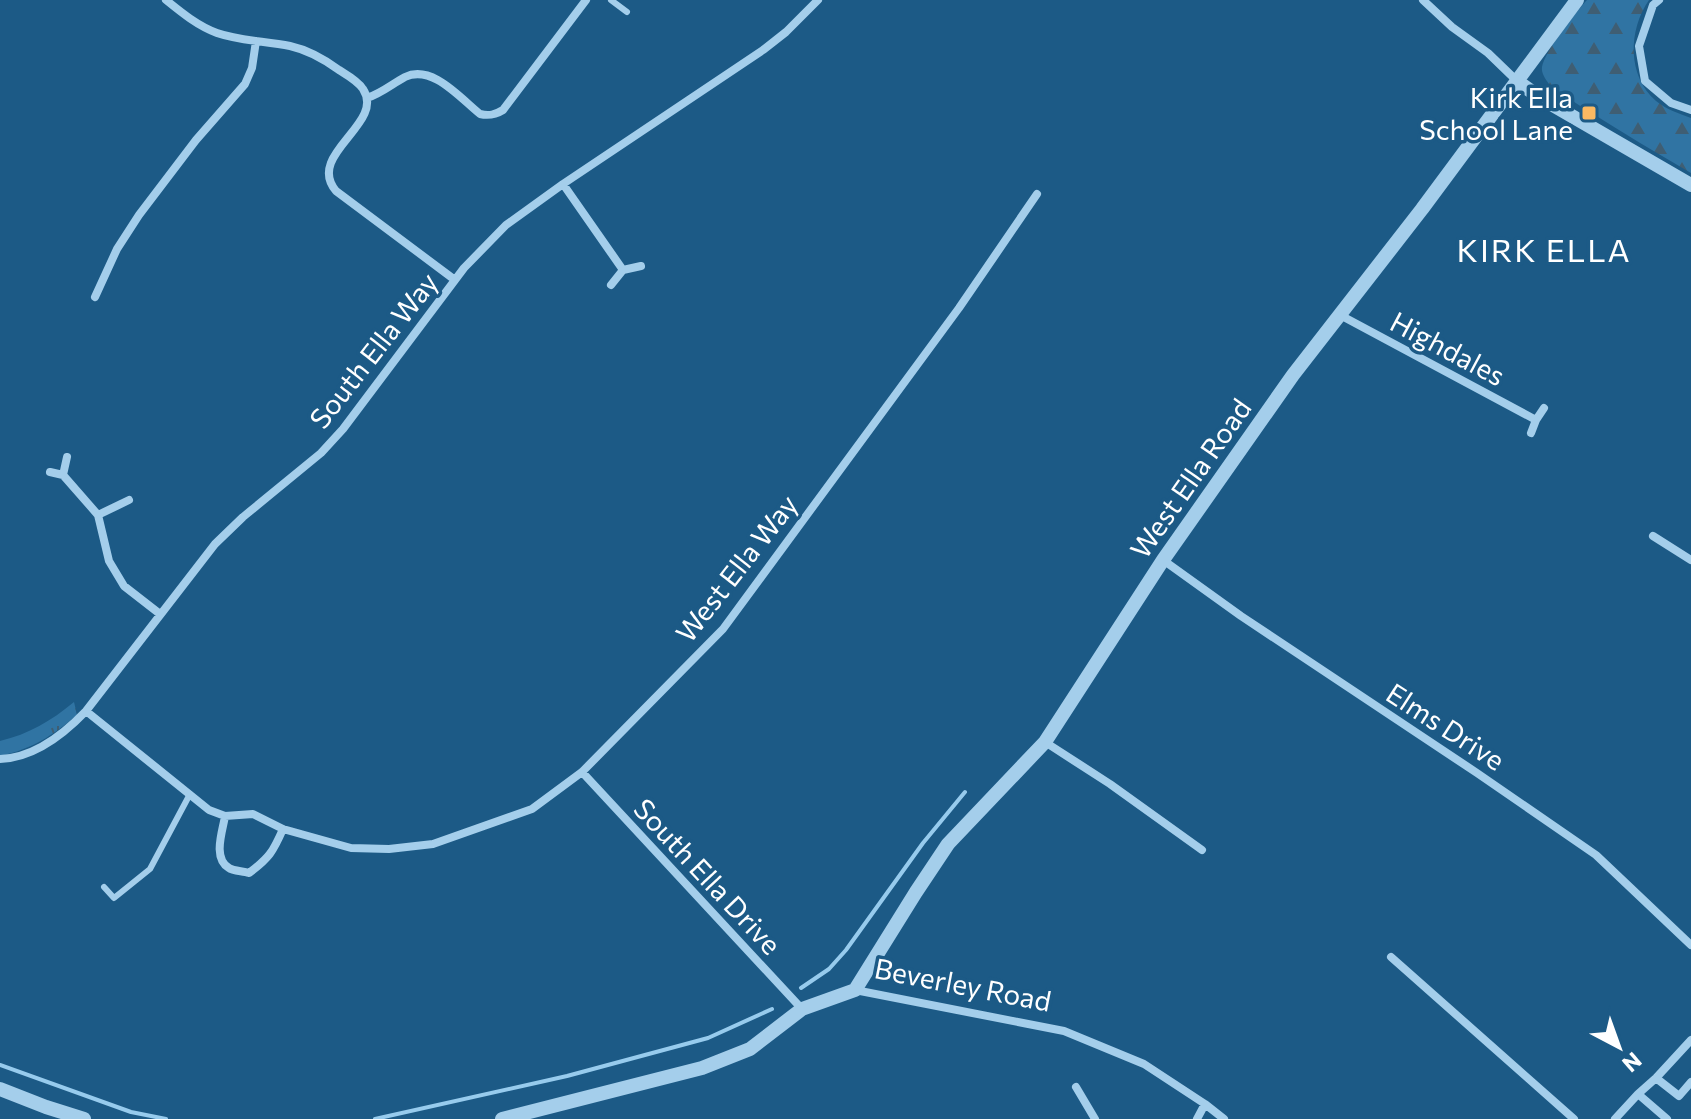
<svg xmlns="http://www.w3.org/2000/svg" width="1691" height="1119" font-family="Commissioner,sans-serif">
<defs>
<pattern id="grass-tufts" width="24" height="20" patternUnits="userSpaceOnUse" patternTransform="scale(2)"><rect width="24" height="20" fill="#3074a3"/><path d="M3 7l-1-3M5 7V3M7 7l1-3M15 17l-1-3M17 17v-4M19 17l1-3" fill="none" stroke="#3f5e73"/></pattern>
<pattern id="forest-firs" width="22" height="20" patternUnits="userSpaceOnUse" patternTransform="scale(2)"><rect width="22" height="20" fill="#3074a3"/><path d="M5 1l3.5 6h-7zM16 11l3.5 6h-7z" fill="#3f5e73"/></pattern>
</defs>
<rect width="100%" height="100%" fill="#1c5a86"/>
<path fill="url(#grass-tufts)" d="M74,702L77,715C52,736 32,749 0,756V741C29,734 51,721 74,702Z"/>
<path fill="url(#forest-firs)" d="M1587,0H1649C1628,30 1627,76 1656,101C1667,110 1678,113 1691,118V173C1657,153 1623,133 1590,112C1577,103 1560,95 1549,84C1546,80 1541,73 1542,67C1545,51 1575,13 1587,0Z"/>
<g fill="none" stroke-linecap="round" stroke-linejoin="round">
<path stroke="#97cbed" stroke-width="4" d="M801,988L829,969L846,950L923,843L965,792
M0,1065L131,1112L166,1119
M375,1119L567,1076L708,1038L772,1009"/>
<path stroke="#a4ceeb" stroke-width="6" d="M611,0L627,12
M104,887L114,898L150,869L190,794"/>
<path stroke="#a4ceeb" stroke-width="8" d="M166,0C182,13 198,26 217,33C240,41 266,41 290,46C308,50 324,59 339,70C347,75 358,81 363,89C386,124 305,154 336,191L455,280
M1423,0L1452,27L1488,53L1517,81
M1659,0L1653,5L1639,46L1645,81L1671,103L1691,110
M367,98C382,93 392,84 405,77C432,64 460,98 480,114C489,116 495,115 503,110L586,0
M563,184L623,270
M611,285L623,270L641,266
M95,297L117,249L139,215L196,140L245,84L252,68L256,41
M1340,315L1536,420
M1531,433L1536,420L1544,408
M50,472L63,475L67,457
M63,475L98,515L109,561L124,586L160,614
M98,515L129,500
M1653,536L1691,560
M1163,560L1241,616L1477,773L1596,855L1691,945
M86,711L209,810L225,816L253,814L283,829L351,848L389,849L433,844L532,809L582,772L723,629L959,308L1037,194
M1045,742L1110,784L1202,850
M0,759C34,758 63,735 86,711L215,544L243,517L321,453L343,429L464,268L506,225L563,184L763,50L786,32L818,0
M582,772L802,1009
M225,816C223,830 212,858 229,868C233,871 243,871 249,873C269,858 273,852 283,829
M1391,957L1574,1119
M855,990L1064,1031L1144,1064L1205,1104L1224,1119
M1656,1078L1679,1096L1691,1082
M1076,1087L1095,1119
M1638,1094L1667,1119
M1197,1119L1205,1104
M1615,1119L1638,1094L1656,1078L1691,1040"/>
<path stroke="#a4ceeb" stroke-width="14" d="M1517,81L1539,97L1691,185
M0,1089L46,1107L84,1119
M502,1119L702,1068L750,1049L802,1009L855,990L916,892L948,844L1045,742L1163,560L1293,375L1422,209L1577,0"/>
</g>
<rect fill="#fbb962" stroke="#1c5a86" stroke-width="3" x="1581" y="105" width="16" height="16" rx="4"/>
<g text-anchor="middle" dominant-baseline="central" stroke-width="7" stroke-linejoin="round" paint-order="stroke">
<g font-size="28" fill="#fff" stroke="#1c5a86" text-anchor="end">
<text x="1573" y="97">Kirk Ella<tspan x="1573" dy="32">School Lane</tspan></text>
</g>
<g font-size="28" fill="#fff" stroke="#1c5a86">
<text transform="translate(1448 348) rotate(28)">Highdales</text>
<text transform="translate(373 350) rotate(-52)">South Ella Way</text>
<text transform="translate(1190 478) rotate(-55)">West Ella Road</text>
<text transform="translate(736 568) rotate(-52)">West Ella Way</text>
<text transform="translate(1446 726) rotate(33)">Elms Drive</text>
<text transform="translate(708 876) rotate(47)">South Ella Drive</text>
<text transform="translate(963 984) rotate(11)">Beverley Road</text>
</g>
<g font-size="32" letter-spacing="2" fill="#fff" stroke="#1c5a86">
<text x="1544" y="249">KIRK ELLA</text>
</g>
</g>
<g transform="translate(1619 1047) rotate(139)" stroke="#1c5a86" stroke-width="6" paint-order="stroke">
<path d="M0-6L14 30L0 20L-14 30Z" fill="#ffffff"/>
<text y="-12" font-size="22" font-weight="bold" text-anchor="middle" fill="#ffffff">N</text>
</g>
</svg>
